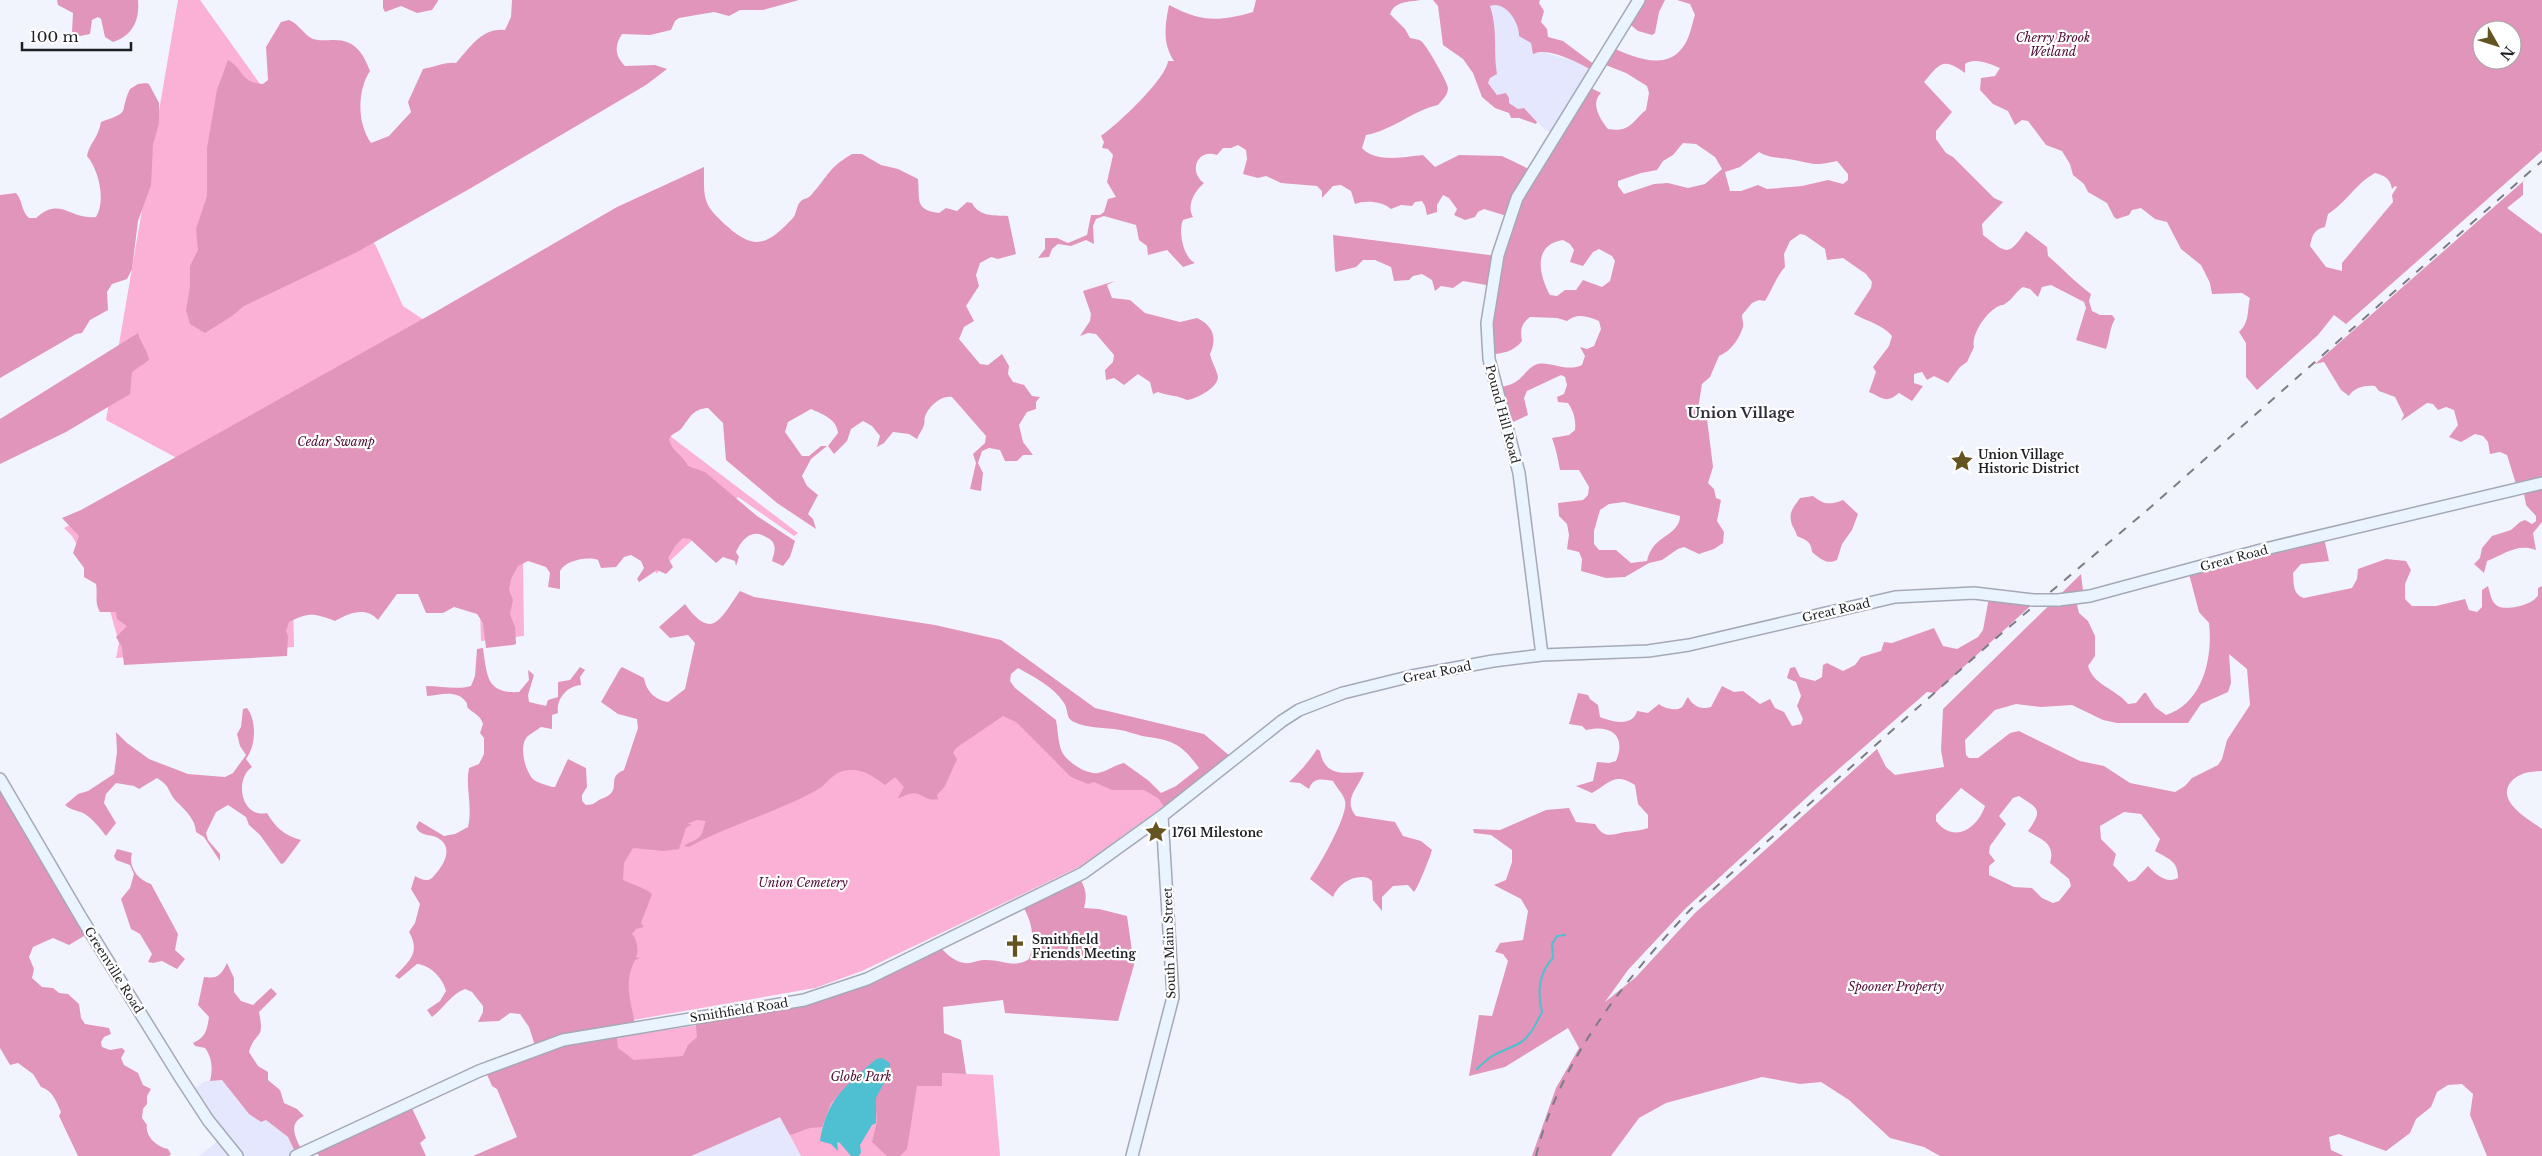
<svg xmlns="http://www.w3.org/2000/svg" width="2542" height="1156" font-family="'Libre Baskerville',serif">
<rect width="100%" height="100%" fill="#f2f4fd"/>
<path fill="#e4e7fe" d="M1499,2L1508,6L1520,31L1539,51L1577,62L1592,70L1554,134L1545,130L1524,108L1518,109L1497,95L1488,83L1490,78L1497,74L1494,57V16L1490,6Z
M222,1080L249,1114L266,1120L288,1137L297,1156H199L218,1141L219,1137L191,1091L205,1081Z
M780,1117L801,1156H691Z"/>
<path fill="#fbb0d5" d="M178,0H200L376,246L403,306L433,326L505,311L798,533L794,536L738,497L656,574L651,551L523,561L524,636L481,641L479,574L293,594L294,647L116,658L119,643L107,600L72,536L64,528L186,463L106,420Z
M1011,711L1069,769L1110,776L1151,789L1168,803L1081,866L862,971L815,988L605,1025L525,876Z
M706,1024L942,1073L993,1075L1000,1156H801L780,1117L691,1156L568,1048L625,1036Z"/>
<path fill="#e295bb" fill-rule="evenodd" d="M57,0H138C140,19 133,36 113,42L105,37L101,19L98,17L92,20L90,34L80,36L72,32L73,13L58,5Z
M383,0H438V1L432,10L417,13L401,6L385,12L383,8Z
M512,0H799L763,10H740L729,16L714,12L679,18L675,21L671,30L650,35L622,34C614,46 615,56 625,66L655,65L667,69L646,85L471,188L357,252L244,306L232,316L205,333L190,324L186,310L190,287V266L198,250L196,229L207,196V148L217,90L228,60C245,70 239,82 263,84L268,80L266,47L281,22L289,20C299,24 304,35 313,39C319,41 326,40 332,40C354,39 363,52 370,71C357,91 357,123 371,143L389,136L411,112L408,102L423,69C435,67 444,62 456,63C470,47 483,27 505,30L511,17Z
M1256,0H1421C1408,2 1395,1 1390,14L1405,29L1410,38C1414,39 1418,39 1421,41C1426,44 1448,83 1448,88C1448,95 1442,100 1438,105C1412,111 1393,130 1366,135L1362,148C1375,163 1405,157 1423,155L1435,167L1459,155L1502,156L1533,171L1585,85L1601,93C1590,103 1600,119 1608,129C1631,133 1632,121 1646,110L1649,93L1647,86L1626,73L1598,62L1608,46C1632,56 1667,74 1685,44C1690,36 1692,24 1695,15L1690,4L1677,0H2542V151L2346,324L2334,315L2318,335L2257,390L2246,377V343L2239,332C2250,322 2247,310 2250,298L2242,293L2212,294L2210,283L2201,265L2181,249L2167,222L2155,219L2141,208L2132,210L2129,215L2117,219L2114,217L2107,203L2088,192L2084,184L2073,175L2070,164L2062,151L2046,145L2028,121L2022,120L2015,125L2008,111L1993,104L1980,90L1981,78L1995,76L2000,68C1990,64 1975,57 1965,64V73C1943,57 1940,63 1924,82L1952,112L1936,131V139L1946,153L1953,157L1994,198L2003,202L1982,224L1983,235C2007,254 2008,257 2026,231L2047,247L2048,256C2063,269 2075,282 2091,294L2089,301L2092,311L2100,315H2112L2115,319C2109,329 2110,339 2106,349L2076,340L2086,308L2084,302L2051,285L2042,287L2038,297L2030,289L2023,287C2016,291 2013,299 2006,303C2003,306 2003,304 1999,306C1987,311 1971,334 1974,347L1967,362L1960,367L1948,383L1934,376L1927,380L1922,372L1914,374V383L1923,386L1912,401L1899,393C1886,404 1883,398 1869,392L1876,372L1873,367L1889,346L1892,336C1882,324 1868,322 1854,314L1871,288L1872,282L1866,274L1843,258L1827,260L1825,249L1805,235L1800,234L1790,241L1784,254L1785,267C1776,277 1772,290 1765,301L1759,300L1752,303L1742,315C1742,320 1744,324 1743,327C1739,339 1731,351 1719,356L1710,377L1702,384L1698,409L1701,416L1707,419L1713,467L1708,483L1714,489L1716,498L1721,500L1717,521L1724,532L1723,543L1714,549L1699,554L1684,547L1678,549L1662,560L1649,563L1625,577L1606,578L1581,571L1582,559L1579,552L1567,549L1569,535L1567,524L1559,516L1558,503L1583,500L1588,495L1589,487L1579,470H1560C1558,459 1556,449 1552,438L1569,435L1575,430C1576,420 1574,412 1568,403L1558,402L1557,397L1564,394L1567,385L1565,377L1561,375L1527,391L1524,398L1528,415L1509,424L1498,388C1504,386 1512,385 1517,381C1523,377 1528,368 1535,365C1547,359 1565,373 1582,365L1585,356L1580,347L1587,349L1594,346L1601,329L1599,321C1587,316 1577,313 1567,321L1557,318L1530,317C1521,324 1520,330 1522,341C1513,352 1504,353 1489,355L1492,286L1463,281L1453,288L1441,286L1435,291L1432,280L1422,274L1413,276L1409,280L1394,281L1391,267L1375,260H1363L1356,267L1336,272L1335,270L1333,235L1497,256L1510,217L1484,209L1478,212L1475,217L1465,220L1454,215L1457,209L1449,198L1443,195L1437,205V212L1427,215L1425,206L1422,201L1415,202L1412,206L1401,205L1391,209C1382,201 1365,200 1355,204L1351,191L1341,185L1333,186L1322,198V191L1317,186L1281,183L1266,176L1258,178L1243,174L1247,159L1246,150L1238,145L1231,148H1223L1217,155C1197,148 1188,172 1204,183C1195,191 1186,205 1193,217L1183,220C1178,231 1183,257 1195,263L1183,267L1167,250L1148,255L1147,246L1139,240L1136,225L1104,216L1096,219L1093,226L1094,244L1086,240L1071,246L1058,244L1052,249L1049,257L1038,258L1045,249V238H1057L1068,243L1087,235L1091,215H1100L1104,212L1108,199L1116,197L1107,182L1113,155L1108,149L1102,148L1104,142L1101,136C1117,125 1166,79 1168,61H1174C1162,43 1165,25 1169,5C1201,22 1218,22 1253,12ZM2482,30H2512V60H2482ZM1683,143L1696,144L1715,157L1722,169L1705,184L1688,188L1668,183L1654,184L1624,194L1618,186V181L1641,173L1657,170L1663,161L1673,155ZM1759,152C1770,159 1781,157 1794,160C1813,164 1816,166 1837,161L1848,174V180L1843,184L1828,180L1802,186L1767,189L1758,185L1741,191H1730L1725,172L1740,167ZM2375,173C2385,176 2390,178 2392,189L2395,186L2397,187L2392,195L2393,202L2342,263V271L2326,267L2310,246C2312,236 2314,229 2325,227L2328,214C2347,202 2355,184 2375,173ZM1563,240L1570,244L1574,250L1570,262L1583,266L1593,252L1599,249L1612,256L1615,261L1610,281L1602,287L1583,280L1576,290H1565L1557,296L1550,295C1539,275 1532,245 1563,240ZM1624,502L1680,516C1680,536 1652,535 1647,561L1631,563L1616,550H1599L1594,544V531L1600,510L1609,504Z
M1433,0H1540L1539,3L1544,11L1541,22L1547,29L1548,37L1563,41L1595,65L1592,70C1578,63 1548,46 1533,54L1531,43L1519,36C1520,23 1505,0 1490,6C1498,28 1493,51 1497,74L1490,78L1488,83L1497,95L1506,93L1509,98V103L1518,109L1524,108L1537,122L1536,124L1519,118H1511L1509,113L1495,108L1482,97L1473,73L1463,59L1443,45L1438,6Z
M1637,0H1665L1659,12L1655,33L1652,35L1638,31L1626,21Z
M146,83L149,84L159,103V123L153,145L151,185L138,221L132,269L127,279L112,284L107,292L108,310L90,320L82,333L76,334L0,378V195L16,193C23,201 21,211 29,218H36C61,196 69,220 96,217C106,201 99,170 87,156C90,142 98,139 101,122C133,111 118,114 130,89L138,84Z
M852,154H862L881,165L898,169L918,179C920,199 914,210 939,213L946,208L957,211L967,202L972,203C979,217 994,215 1008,216L1016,254L998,259L991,257L980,263L976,275L979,286L966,306L974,321L964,327L959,339L980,364L988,365L1002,354L1009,366L1008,374L1013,382L1024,385L1032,396L1040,397L1036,402V409L1027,412L1019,425L1023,442L1033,455H1023L1017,461H1005L1000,450L989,448L982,451L978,463L983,473L981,491L970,489L976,463L973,454L985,443L986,436L952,397C941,395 928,407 925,417C924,419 925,422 924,425C923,429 919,434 917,439L909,434L893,432L884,443L877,447L880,436L872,426L863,421L851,429L847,441L834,454L828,446L838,433C837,419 822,414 811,409L788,422L785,432L802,456H809L821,446H827L811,459L802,476L807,486L818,495L808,514L813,519L816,529L777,503L726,460L723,423L708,408C692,409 690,418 681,429C677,433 672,433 669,439C671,451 683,455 688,466L705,472L757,516L795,541L790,557L783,566L772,561C773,556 776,550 774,545C773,541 770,539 766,537C752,528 742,539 736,552L739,557L736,566L735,561L723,557L716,563L690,539L683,538L675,546L668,558L673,567L666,574L657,570L639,582L637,579L644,568L641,561L631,555L624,557L616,567L601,568L598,560C587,556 565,561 560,571V589L548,587L550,573L546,567L528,561L518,566L511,579L509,590L513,600L510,614L515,627L516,644L513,645L486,648L483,623L477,614L454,607L443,613H426L418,594H397L378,620C366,606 349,613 335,621C314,613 309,612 289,622L286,631L288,636L287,656L124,665L122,647L116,637L127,626L117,619L116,612H100C94,602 98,595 96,584L84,577V568L73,553L79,536L62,518L81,510L437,311L617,207L704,167C704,200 702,204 728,227C756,252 769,243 792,219C796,216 796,207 800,202C803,198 809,199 812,194C829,175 828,168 852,154Z
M2527,178L2523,182V195L2507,208L2542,234V522L2533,533L2536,550C2516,543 2504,555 2487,561L2484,573L2474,564L2480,558L2482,548L2492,536L2511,530L2520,522L2525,520L2532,524L2536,521V516L2526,505L2523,488L2517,487L2507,455L2500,452L2490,454L2488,442L2483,436L2475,434L2461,442L2449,437L2458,425L2454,410L2446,407L2438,410L2433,404L2427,403L2401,421L2404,415L2395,397L2379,391L2375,386C2366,385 2354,387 2349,396L2341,390L2324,362L2315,364Z
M1115,281L1107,285L1112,298L1130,300L1145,313L1180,322L1197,318C1212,325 1218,337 1210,354C1211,361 1217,370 1218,377C1218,388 1196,399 1187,400C1177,395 1168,396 1158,392L1153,394L1150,382L1138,374L1124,385L1114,378L1106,380L1105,370L1113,362L1114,355L1096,334L1088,333L1080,336L1090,321L1091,314L1083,291Z
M138,333C140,342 148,351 149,360L132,372L130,394L66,432L0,464V419Z
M1813,496C1824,505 1830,505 1843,500L1858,514L1852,530L1842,544L1837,560C1826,565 1821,559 1812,552C1811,541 1806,540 1797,536C1796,531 1794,529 1792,525C1788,512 1793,508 1800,498Z
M2323,533L2329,561L2301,564L2293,573C2294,583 2292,594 2304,598L2352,588L2357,579L2358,569L2386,559L2406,561L2411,570L2405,584V599L2412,606H2436L2465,599L2469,610L2477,612L2482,607V590L2488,586C2490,592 2491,601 2496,605C2504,612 2534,605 2538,595V588L2542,586V771C2529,772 2519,772 2510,783C2497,802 2528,819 2542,829V1156H2487L2470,1115L2473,1094L2462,1084L2448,1085L2437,1092L2431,1107L2416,1119L2410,1133L2386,1151L2339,1134L2329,1137L2331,1150L2344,1156H1940L1924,1147L1890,1138L1849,1100L1821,1082L1800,1084L1762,1077L1666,1103L1639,1118L1611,1156H1532L1556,1088L1579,1048L1568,1028L1505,1067L1469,1076L1479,1015L1492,1016L1508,961L1503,954L1495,952L1500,943L1523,940L1528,911L1521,899L1494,885L1506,880L1512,862V850L1491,835L1474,833L1473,829L1500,830L1546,810L1569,808L1576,822L1595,824C1604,839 1610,835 1625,832C1633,831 1639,831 1648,828V815L1638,804L1635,785C1614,772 1610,783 1592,793L1576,786L1593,781L1597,762L1609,763L1616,761C1627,735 1610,724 1586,730L1582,726L1569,724L1578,693L1588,695L1590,699L1598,705L1600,717C1612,722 1633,727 1637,711L1648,713L1659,704C1663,708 1677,712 1682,707C1685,704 1685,700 1688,697C1693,706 1700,710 1711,707L1722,686L1734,692L1743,691L1760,704L1770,699L1775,708L1784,712L1792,726L1801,724L1803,719L1797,706L1801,696L1796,682L1787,678L1790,668L1795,667L1800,677L1815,681L1822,677L1823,665L1827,663L1843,671L1855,665L1861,657L1881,651L1884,642L1892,643L1934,628L1943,646L1957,649L1978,637L1983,630L1990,592L2038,599L1935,693L1927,692L1817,788L1685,909L1628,970L1605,1002L1636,977L1695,913L1877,749L1886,767L1895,775L1944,767L1941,750L1943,709L2081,574L2083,591L2075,596L2079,613L2088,621L2095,636V656L2088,666C2094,686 2115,688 2128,704L2136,703L2144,693H2146L2155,707L2166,715C2203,703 2213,658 2209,623L2199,612L2188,570ZM2229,654L2247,669L2250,705L2227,740L2222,759L2218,765L2192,778L2185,786L2175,792L2130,783L2104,766L2080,761L2019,731L2010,733L1978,758H1969L1966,755L1965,740L1995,710L2016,704L2041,707L2072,705L2103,720L2117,723H2188L2201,704L2228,692L2231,683ZM1961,788L1985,806C1977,829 1954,844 1936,821V815ZM2019,796C2039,809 2043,810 2028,831C2041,840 2056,843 2050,863L2069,879L2071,886L2059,901L2053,903L2042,898L2032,888L2014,887L1989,875V866L1995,861L1989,853L1990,846L2006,824L1999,816L2013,798ZM2124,812L2141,814L2160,839L2155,851C2169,859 2178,861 2178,878C2167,884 2156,875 2148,866L2135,880L2129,882L2113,865L2116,854L2101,839L2100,826Z
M740,591L754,597L935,625L1001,640L1095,708L1204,734L1231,757L1166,810L1158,798L1144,790H1112L1094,782L1088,784L1071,777L1016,722L1003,716L956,748L953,753L957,759L945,786L937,795L938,799C929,801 926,797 918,794C910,791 904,797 898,798L904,787L895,777L885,785C872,775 860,767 843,771C831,774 826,786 815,791C775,813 729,825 689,847L684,846C688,842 693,842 697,839C704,834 703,827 706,821L697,820L687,824H692L686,828L679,849L664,851L633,848L624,863L623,880C633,885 643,887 652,894L641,923L644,927L636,929L632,934C637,939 639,951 636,957L640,958L635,960C623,984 631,1000 635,1025L616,1029L618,1048L634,1060L683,1056L688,1045L697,1037L695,1017L838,989L936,943C944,951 953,962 965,963C971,964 978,960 984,960C1001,959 1015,969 1029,959C1036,940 1032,920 1021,903L1076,873C1085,886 1088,893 1084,908L1099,909L1127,916L1134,965L1118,1021L1005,1013L1003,1000L943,1007L944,1033L961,1040L966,1074L942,1073V1086H917L907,1149L900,1156H887L872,1142L877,1121L875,1098L890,1071L876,1059L831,1103L822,1127L810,1128L790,1135L780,1117L691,1156H473L517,1137L497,1089L492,1086L485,1070L536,1049L529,1027L520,1014L510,1013L499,1021L478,1022L483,1012V1006L472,992L465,989C451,994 444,1008 432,1017L427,1010L440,1001L446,991C443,978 430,965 417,964L399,979L395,976C409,961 421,953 409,932L415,923L420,904L411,889L415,876C421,879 427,883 433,877C443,866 456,847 436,837C428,834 420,836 416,827L419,821L444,836L455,834L468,827C473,806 465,787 469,768L479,764L484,754V738L480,733L483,724C480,715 476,715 469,709C465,705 469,707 466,702C457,689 440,695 427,696L426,686C441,686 458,690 471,686L475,676L477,649L483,648C487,675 486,694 519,692L529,680L528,670L534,675L528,695L529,702L546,706L548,700L558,697V682L570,680L580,667L585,670L580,677L581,685C567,686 556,699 558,713L552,715V729L541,727C537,730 532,733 528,736C518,745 525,772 534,780C538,783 547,785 552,787H555L568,759L586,768L587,787L582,795V801L586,805C594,805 595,802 601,799C625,791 604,778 624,770L638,728L637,719L618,714L601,702L620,669L622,667L644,678C646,691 655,700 668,702L685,689L695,643L688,635L670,638L659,627L685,604C713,643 721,617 740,591ZM1018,668C1034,677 1054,687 1064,703C1069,710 1065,718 1074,722C1089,729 1104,727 1120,730C1127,731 1134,734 1142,736C1172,740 1181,743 1199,768L1176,786L1161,793L1149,781L1124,763C1114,765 1108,771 1098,773C1087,775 1067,762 1062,752C1058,743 1058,730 1056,720L1015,688L1010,681L1011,674Z
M247,708C257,721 256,746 246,759L252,767C234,779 241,819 267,813C275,827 285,836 301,840L284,863L281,864L260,835L249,825L246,817L228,805L216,812L206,833L208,840L220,854V861L204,837L196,832C195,819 186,811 177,802C167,792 172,787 157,778L139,789L134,786L116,783L106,794L104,803L116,823L106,836C100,828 92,818 83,813C76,810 71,810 65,805L78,794L88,791L114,774L117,752L116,732L127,743L149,759L188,774L225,777L233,773L246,755L240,746L237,734L241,727L243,709Z
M1317,749L1320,751C1325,777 1343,773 1364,772C1359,788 1342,799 1356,816L1395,822L1403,836L1421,841L1432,850C1430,857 1418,888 1414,892L1408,885L1393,886L1382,897V911L1373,900L1372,881L1368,878C1354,874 1338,884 1333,897L1310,879C1318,867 1349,815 1345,801C1344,795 1336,787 1333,781C1322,779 1313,777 1309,789L1300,783L1289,782C1299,773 1310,760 1317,749Z
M0,784L89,933L69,945L53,938L33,947L29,957L34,969L32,978L42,987L53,988L59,993L68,994L79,1004L81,1018L85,1024L109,1028L111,1034L104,1037L101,1042L102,1047L110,1050L122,1048L125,1051L121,1058L124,1065L138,1073L143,1085L151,1089L147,1096V1104L143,1109L142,1118L147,1125C145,1136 157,1147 168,1149L171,1154L169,1156H78L59,1116L61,1112C56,1101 53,1091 41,1087L33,1074L18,1063L10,1065L0,1048Z
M117,849L132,853C128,867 138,880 151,884L178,934L175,950L185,959L177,969L162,961L153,963L148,962L152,954L140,934L131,929L121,899L130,888L134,874L130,865L116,860L114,856Z
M227,963L234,978V992L241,1001L253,1005L271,988L277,994L259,1012C265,1042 256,1029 249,1052L258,1066L268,1072V1080L280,1090L284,1103L297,1109L304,1116C286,1124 297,1140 303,1153L297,1156L288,1137L266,1120L261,1122L249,1114L222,1080L210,1081C213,1069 212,1057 205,1048L195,1046L193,1043C206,1037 207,1030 209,1017L198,1005L204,977C218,979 221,975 227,963Z
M410,1104L426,1138L420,1143L426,1156H319L314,1149Z"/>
<path fill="#4fbfd2" d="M882,1058L890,1063V1071L876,1098V1123L872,1125L860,1145L861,1152L859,1156H851L840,1143L837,1142L838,1151L831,1144L820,1141C827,1098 845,1087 876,1059Z"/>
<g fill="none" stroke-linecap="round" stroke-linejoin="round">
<path stroke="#4fbfd2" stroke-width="2" d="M1477,1069C1495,1051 1498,1054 1518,1044C1530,1038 1536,1023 1542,1012C1537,993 1539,972 1553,958L1552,944L1557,936L1565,935"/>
<defs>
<path id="secondary" d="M2058,600L2090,596L2261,550L2542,483
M1542,655L1519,473L1489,359L1487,323L1498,255L1517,198L1639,0
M0,779L82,919L180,1077L208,1120L237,1156
M296,1156L479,1071L563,1040L804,1000L867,979L1083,873L1162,816L1282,721L1299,710L1343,693L1412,676L1493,661L1542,655L1648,651L1689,645L1895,597L1974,593L2033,600
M1132,1156L1173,997L1162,816"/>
</defs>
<use href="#secondary" stroke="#a6a8b7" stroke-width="14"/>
<use href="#secondary" stroke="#e9f4fe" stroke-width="11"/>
<path stroke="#7c7d84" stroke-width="2" stroke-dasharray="9 9" stroke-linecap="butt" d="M1536,1156C1559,1061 1625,980 1690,910L1995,639L2152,506L2542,161"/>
<defs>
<path id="secondary-bridge" d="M2033,600H2058"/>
</defs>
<use href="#secondary-bridge" stroke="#a6a8b7" stroke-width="14" stroke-linecap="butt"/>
<use href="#secondary-bridge" stroke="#e9f4fe" stroke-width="11"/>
</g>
<defs>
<symbol id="sight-bare" viewBox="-9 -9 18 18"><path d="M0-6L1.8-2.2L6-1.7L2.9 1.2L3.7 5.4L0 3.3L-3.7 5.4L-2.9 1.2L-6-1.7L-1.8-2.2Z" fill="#655422" stroke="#fff" stroke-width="2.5" paint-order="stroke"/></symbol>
<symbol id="church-bare" viewBox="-9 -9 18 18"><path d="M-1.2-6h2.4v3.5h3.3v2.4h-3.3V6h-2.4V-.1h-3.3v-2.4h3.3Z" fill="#655422" stroke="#fff" stroke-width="2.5" paint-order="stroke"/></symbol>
</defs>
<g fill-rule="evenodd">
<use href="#sight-bare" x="1946" y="445" width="32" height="32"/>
<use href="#sight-bare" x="1140" y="816" width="32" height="32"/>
<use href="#church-bare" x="999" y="930" width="32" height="32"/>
</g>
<g text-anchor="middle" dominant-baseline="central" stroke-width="4.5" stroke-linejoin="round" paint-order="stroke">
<g font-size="12" font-style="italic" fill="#4e0a34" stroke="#fff">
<text x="2053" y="37">Cherry Brook<tspan x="2053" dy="14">Wetland</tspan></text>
<text x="336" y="441">Cedar Swamp</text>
<text x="803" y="882">Union Cemetery</text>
<text x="1896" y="986">Spooner Property</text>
<text x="861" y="1076">Globe Park</text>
</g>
<g font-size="12" fill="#1e1f24" stroke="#fff">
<text transform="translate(1503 414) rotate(75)">Pound Hill Road</text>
<text transform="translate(2234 558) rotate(-15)">Great Road</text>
<text transform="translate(1836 610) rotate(-13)">Great Road</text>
<text transform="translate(1437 672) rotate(-11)">Great Road</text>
<text transform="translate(1169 943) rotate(-92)">South Main Street</text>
<text transform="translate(114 970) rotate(58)">Greenville Road</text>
<text transform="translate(739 1010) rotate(-9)">Smithfield Road</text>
</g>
<g font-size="12" font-weight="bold" fill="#1e1f24" stroke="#fff" text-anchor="start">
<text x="1978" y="454">Union Village<tspan x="1978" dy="14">Historic District</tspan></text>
<text x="1172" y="832">1761 Milestone</text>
<text x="1032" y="939">Smithfield<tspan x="1032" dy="14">Friends Meeting</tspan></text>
</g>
<g font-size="15" font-weight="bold" fill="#2e2f3b" stroke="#fff">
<text x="1741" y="412">Union Village</text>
</g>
</g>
<g transform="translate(2497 45) rotate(129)"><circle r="24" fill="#ffffff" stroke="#a5a5a7"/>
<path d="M0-4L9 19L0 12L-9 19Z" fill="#655422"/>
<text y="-8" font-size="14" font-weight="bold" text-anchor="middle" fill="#1e1f24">N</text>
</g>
<path d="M22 42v8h109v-8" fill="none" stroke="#1e1f24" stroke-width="2.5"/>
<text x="30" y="42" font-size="15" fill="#1e1f24" stroke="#ffffff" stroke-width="4" paint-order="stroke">100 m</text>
</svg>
